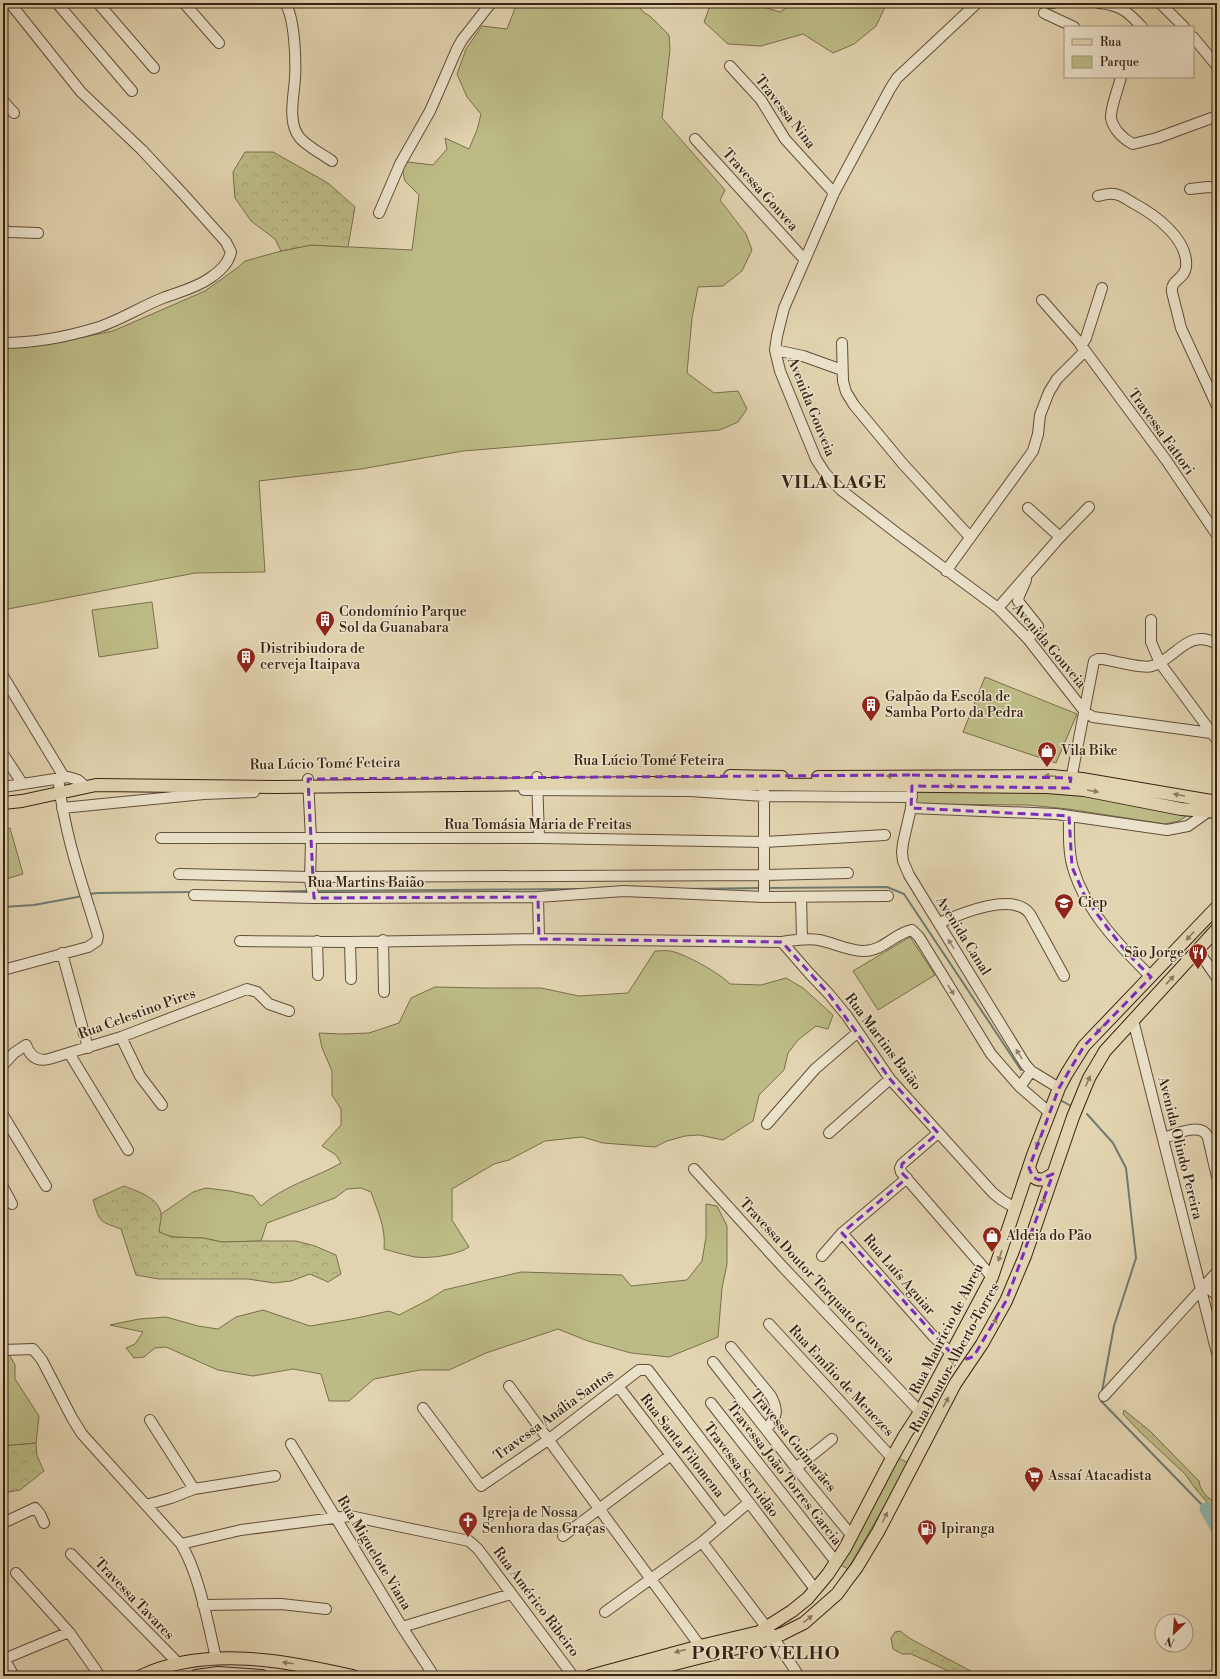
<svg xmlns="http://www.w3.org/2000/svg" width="1220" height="1679" font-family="'Libre Bodoni',serif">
<defs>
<pattern id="forest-crowns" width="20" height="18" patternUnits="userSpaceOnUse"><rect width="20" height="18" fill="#bcbb86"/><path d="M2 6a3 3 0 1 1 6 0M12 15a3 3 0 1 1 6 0" fill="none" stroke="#a2a073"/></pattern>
</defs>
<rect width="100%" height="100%" fill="#e2d4b0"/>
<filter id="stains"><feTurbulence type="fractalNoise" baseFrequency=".005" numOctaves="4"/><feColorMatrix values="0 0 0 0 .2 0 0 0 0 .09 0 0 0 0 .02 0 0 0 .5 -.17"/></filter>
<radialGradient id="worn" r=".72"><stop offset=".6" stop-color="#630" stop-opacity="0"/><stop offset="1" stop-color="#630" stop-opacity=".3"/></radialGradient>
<path fill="#bcbb86" stroke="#7a6e4c" d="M517,3H637L643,12L651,17L669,35L670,50L662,118L725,190L720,200L746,234L752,250L742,271L723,286L698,287L692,318L687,373L714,393L738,391L747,409L738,422L720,430L463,451L361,469L259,481L265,572L195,573L3,610V344H50L113,331L205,291L237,268L245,261L281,251L311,245L412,250L419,195L405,181L401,164L408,162L433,165L447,149L445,138L469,149L477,130L481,114L467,97L457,74L466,49L482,26L507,29Z
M711,3H760V6L780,12L794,3H887L876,26L854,44L833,53L803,34L761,46L728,44L704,22Z
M152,602L158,648L99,657L92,610Z
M985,677L1077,714L1056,763L963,732Z
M916,789L1071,792L1188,815L1179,821L1165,824L1068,809L1028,805L918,804L915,802Z
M10,828L23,874L3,880V830Z
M910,937L935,975L878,1010L853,971Z
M655,951C660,951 665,950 670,951C684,953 721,974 730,984L761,985L786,978L803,988L833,1015L828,1029L816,1026L798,1040L788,1053L784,1070L759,1095L753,1121L723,1140L699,1135L685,1136L667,1141L655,1147L603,1143L582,1137L545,1141L509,1160L494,1164L452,1189V1220L469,1247C458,1255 428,1259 415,1257C405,1255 394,1252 384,1249C386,1228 378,1212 371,1192L361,1188L347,1189L335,1198L267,1223L261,1241L222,1242L203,1238L172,1237L159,1232L161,1214L193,1192L206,1188L230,1191L253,1196L261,1206C283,1186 315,1178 341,1163L336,1155L322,1146L341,1125V1109L332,1095V1071L322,1048L319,1033L342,1034L369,1033L399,1023L411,998L435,987L484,988H541L579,996L628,993Z
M706,1204L717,1206L727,1226V1264L722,1288L718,1337L669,1357L631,1353L588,1341L558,1329L486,1353L449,1370H420L374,1379L349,1401H329L321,1374L293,1369L253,1376L218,1370L166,1347L155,1348L144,1357L134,1358L126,1348L135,1344L143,1332L110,1325L139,1319L166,1317L198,1326L218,1329L236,1317L263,1310L310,1326L352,1319L389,1311L399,1315L430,1299L444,1290L521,1272L622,1275L631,1286L687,1280L702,1261L706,1237Z
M3,1354H9L15,1365V1379L39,1416L36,1443L3,1446Z
M896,1457L909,1463L848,1569L839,1564Z"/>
<path fill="url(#forest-crowns)" stroke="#7a6e4c" d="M245,152H273L328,183L355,207L348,247L311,245L281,251L275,239L251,221L235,198L233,172Z
M124,1186C136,1191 158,1197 161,1213C162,1219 159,1226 159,1232L172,1237L203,1238L222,1242L261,1241H296L315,1246L336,1255L341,1274L328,1282L310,1274L291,1281L274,1283L248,1279H159L136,1275L121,1229C99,1221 100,1223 93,1200Z
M1124,1410L1150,1431L1199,1481C1200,1491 1208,1499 1217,1503V1514L1195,1488L1185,1474L1140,1432L1123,1414Z
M36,1443L37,1456L44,1471L20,1490L3,1493V1446Z
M900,1631L909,1638L980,1676H951V1672L911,1654H902L893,1649L891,1638L895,1632Z"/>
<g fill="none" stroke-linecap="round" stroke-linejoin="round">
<path stroke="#707b71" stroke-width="2" d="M767,888L887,887L904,894L1021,1070
M683,889L761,888
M315,891L577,889
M259,892L309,891
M89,894L98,893L193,892
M3,907L34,905L83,896
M1062,1101L1071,1106
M1087,1114L1113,1143L1126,1168L1136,1258L1114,1326L1102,1391
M1101,1397V1401L1206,1509"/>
<path stroke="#95b7b1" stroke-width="13" d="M1206,1509L1217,1528"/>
<defs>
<path id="minor" d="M57,3L132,91
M98,3L154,68
M184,3L219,43
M285,3C295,18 296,61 295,78C294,96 287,123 300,138C308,147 322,154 332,161
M977,3L897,78L890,89L834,193L784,308L777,336L775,350L780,371L816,459L825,473L841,490L898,534L998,608L1028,639L1085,712L1093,717L1211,733
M1045,3H1053
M1099,3C1121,5 1128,12 1142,27
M1160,3L1184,27
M1044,13L1074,27
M1193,37L1217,66
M730,66L761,100L785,139L834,193
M1121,77C1119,86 1110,109 1111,118C1113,129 1123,139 1133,144L1157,138L1217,116
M3,101L14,113
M695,139L804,259
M1190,189L1208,187L1217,188
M1098,196C1103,195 1108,193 1114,194C1120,194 1128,200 1133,203C1154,214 1189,239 1186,267C1185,279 1170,280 1172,292L1181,328L1217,406
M379,213L400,164L430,111L457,49L462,40L491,3
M3,230L9,232L38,233
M1042,300L1078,341L1166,460L1217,535
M3,343C34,343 66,337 96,328C119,321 140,307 163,298C179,292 196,288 210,278C220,271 228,264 231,252L226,242L184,195L142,150L81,92L10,3
M842,343L843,381L846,392L854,405L903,464L970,537
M1081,346L1086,338L1102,288
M775,350L803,356L842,370
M1028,508L1060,537
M946,571L1033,451L1038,434L1040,415L1049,392L1057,379L1085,351
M1026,580L1019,596L1018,601L1038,626L1028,639
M998,608L1060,537L1089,507
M1151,620V642L1160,663L1217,740
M3,676L64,777
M3,754L22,783
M537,777L539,838
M308,779L311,839L310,881L314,898
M1070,785L1094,661L1098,659H1103C1114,661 1143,669 1152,666C1176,659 1188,627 1217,644
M3,787L68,777L78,780L85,786
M524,790L690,791L764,796L912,797
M764,791V897
M912,791L911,808L903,843L902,852L903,861L909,875L1025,1064L1031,1071L1059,1088
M62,808L204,794L254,792
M911,808L1056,814L1167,830L1188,826L1209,811
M1069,816C1069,832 1068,852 1073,868C1086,912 1120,946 1151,977
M161,838H539L765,842L885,835
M179,874L310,877L765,875L848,873
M194,895L314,898L538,897L624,891L764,897L888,896
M538,897L539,939
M801,897L802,939
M939,923C960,914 1013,891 1030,914L1064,976
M383,940L384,992
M240,941L350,942L539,939L782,942C794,940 807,938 819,940C834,943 849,951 864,951C883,951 895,933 912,930L919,937L991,1054L1020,1087L1050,1113
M317,941L318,975
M350,942L351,979
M782,942L809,973L828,993L847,1016L890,1079L993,1193L1002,1200L1015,1208
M1197,949L1217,978
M62,953L88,1048
M3,970L88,947L97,941L98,936C83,886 65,837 59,784
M1133,1020L1217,1353
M121,1037L140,1076L162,1105
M69,1053L128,1150
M3,1065L14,1053L26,1045C30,1056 37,1062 49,1059L121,1037L247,989L257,992L269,1004L289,1011
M1020,1087L1031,1071
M3,1115L46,1186
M767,1124L815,1069L858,1032
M829,1133L890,1079
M938,1133L902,1164L900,1168L901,1172L992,1277
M1164,1138C1176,1134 1203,1121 1208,1138L1217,1177
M694,1169L782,1266L920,1412
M3,1187L12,1204
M842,1233L933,1336L951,1353
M822,1256L842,1233L907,1178
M1205,1286L1217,1295
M769,1324L892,1458
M731,1347L771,1396C779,1411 777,1417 766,1429
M3,1350L33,1349L42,1360L72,1418L82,1434L181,1544C199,1573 208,1624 216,1658
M713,1362L796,1468L852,1536
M509,1386L700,1646
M618,1386L723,1523
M1104,1396L1217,1272
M711,1403L836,1562
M423,1408L481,1486L548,1440L639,1370H648L815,1589
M150,1420L194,1489
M291,1444L402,1627L434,1676
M796,1468L832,1439
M146,1505L171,1498L194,1489L275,1476
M3,1523L35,1508L40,1514L44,1523
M563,1536L671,1455
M702,1542L767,1628L799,1676
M181,1544L241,1530L350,1516L469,1541L478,1549L573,1676
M71,1554L178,1663
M16,1573L69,1632L100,1676
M203,1605L281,1604L326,1609
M605,1612L702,1542L748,1503
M402,1627L511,1594
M3,1657L14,1676
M4,1659L69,1632"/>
<path id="major" d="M730,776L782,777
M818,777L1052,776L1082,779L1217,802
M3,803L22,801L96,785L275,787L649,783L1047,787L1084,790L1181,809L1217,812
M1029,1168L1033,1177C1041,1182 1045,1179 1053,1174
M141,1676C207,1645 285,1661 353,1676
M196,1676L218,1673L262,1676
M590,1676L700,1646L759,1632L792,1611L808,1598L828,1574L845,1548L892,1458L905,1435L920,1412L992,1277L1033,1155L1059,1088L1067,1073L1084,1046L1217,907
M627,1676L757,1643L782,1634L804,1623L837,1594L845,1583L857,1567L878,1532L955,1384L982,1344L1006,1301L1025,1256L1073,1117L1089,1078L1105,1051L1217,929"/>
</defs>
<use href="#minor" stroke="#624e3a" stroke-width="12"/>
<use href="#major" stroke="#382212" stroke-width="14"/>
<use href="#minor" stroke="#ece3cc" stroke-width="10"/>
<use href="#major" stroke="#e2d4b0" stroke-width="12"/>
</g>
<defs><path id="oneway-solid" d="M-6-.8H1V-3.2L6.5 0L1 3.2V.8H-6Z"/></defs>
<g fill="#8d7b61">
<use href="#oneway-solid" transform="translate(892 776) rotate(179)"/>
<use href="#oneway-solid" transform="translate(1050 776) rotate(-177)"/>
<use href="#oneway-solid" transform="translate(949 786)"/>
<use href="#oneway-solid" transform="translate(1093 791) rotate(10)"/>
<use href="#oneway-solid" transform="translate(1179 795) rotate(-170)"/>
<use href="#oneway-solid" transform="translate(1190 936) rotate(133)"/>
<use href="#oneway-solid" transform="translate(1170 980) rotate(-47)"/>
<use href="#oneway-solid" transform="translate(1100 1029) rotate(135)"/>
<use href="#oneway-solid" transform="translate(1088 1081) rotate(-66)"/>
<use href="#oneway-solid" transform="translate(1038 1142) rotate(112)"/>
<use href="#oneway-solid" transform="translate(1043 1203) rotate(-71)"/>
<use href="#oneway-solid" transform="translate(1000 1256) rotate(109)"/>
<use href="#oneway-solid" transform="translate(994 1323) rotate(-59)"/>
<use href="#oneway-solid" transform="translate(946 1402) rotate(-61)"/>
<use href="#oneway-solid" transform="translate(885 1517) rotate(-63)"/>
<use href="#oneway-solid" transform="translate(808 1619) rotate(-38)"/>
<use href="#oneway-solid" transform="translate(680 1651) rotate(165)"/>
<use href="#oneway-solid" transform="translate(288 1663) rotate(-173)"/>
</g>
<g fill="#92826f">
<use href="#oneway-solid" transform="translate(951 944) rotate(-122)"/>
<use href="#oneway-solid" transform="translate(951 990) rotate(57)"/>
<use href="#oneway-solid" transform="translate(1019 1054) rotate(-122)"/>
</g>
<path fill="none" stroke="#7b2cbf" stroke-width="3" stroke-dasharray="8 5" stroke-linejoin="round" d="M912,775L1071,778L1069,788L912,786L911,808L1069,816L1072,867L1087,901L1127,953L1151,977L1084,1046L1059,1088L1029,1168L1033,1177L1039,1180L1053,1174L1006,1301L974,1356L967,1359L953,1350L951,1353L842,1233L907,1178L901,1172L902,1164L938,1133L890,1079L828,993L782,942L539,939L538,897L314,898L308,779Z"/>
<defs>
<symbol id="building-pin" viewBox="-11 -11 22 30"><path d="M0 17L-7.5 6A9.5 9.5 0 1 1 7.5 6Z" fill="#8f2418" stroke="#ece3cc"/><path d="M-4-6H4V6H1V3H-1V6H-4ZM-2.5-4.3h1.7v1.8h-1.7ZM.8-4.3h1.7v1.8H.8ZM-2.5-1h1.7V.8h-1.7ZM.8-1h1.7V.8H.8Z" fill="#fff"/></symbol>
<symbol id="shop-pin" viewBox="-11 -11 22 30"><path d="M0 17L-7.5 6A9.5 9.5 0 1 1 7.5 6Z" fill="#8f2418" stroke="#ece3cc"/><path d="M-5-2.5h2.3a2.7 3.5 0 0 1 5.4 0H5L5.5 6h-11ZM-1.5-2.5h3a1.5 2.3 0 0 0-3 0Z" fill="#fff"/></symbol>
<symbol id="school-pin" viewBox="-11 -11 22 30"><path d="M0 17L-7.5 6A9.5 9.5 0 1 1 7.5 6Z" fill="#8f2418" stroke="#ece3cc"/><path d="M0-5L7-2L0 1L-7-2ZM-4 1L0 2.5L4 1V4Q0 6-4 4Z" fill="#fff"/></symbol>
<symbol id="restaurant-pin" viewBox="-11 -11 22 30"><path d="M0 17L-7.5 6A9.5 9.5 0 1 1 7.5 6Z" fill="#8f2418" stroke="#ece3cc"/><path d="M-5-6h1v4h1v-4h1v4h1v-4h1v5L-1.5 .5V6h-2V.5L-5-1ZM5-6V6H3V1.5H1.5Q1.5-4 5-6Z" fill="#fff"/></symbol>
<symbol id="supermarket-pin" viewBox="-11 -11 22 30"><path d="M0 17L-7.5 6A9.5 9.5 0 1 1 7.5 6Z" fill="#8f2418" stroke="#ece3cc"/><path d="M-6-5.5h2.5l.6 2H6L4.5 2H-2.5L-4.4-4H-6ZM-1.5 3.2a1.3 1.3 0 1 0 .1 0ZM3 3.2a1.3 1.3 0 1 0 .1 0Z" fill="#fff"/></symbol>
<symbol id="church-pin" viewBox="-11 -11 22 30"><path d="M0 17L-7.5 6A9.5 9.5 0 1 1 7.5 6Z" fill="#8f2418" stroke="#ece3cc"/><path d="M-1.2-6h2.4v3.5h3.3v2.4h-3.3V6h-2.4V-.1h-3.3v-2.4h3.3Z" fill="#fff"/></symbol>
<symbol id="fuel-pin" viewBox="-11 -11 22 30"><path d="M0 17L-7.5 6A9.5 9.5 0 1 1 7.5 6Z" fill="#8f2418" stroke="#ece3cc"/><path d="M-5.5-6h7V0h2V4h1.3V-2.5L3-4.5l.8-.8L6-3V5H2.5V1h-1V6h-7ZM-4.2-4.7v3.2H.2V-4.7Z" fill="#fff"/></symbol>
</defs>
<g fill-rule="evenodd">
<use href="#building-pin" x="314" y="609" width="22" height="30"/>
<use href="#building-pin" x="235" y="646" width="22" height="30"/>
<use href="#building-pin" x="860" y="694" width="22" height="30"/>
<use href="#shop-pin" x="1036" y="740" width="22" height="30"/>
<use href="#school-pin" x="1053" y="892" width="22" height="30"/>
<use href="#restaurant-pin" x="1187" y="942" width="22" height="30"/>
<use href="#shop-pin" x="981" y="1225" width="22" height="30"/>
<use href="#supermarket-pin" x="1023" y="1465" width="22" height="30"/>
<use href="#church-pin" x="457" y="1510" width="22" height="30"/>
<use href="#fuel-pin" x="916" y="1518" width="22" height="30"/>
</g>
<g text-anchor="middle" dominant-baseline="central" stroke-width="3" stroke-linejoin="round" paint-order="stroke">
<g font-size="14" fill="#382212" stroke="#ece3cc">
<text transform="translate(785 112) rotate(52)">Travessa Nina</text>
<text transform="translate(760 190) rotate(48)">Travessa Gouvea</text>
<text transform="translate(811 407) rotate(68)">Avenida Gouveia</text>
<text transform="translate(1161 432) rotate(54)">Travessa Fattori</text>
<text transform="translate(1049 646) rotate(50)">Avenida Gouveia</text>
<text x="649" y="761">Rua Lúcio Tomé Feteira</text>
<text transform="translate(325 764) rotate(-1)">Rua Lúcio Tomé Feteira</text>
<text x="538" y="825">Rua Tomásia Maria de Freitas</text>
<text x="366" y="883">Rua Martins Baião</text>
<text transform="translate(963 936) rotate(58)">Avenida Canal</text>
<text transform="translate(137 1014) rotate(-20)">Rua Celestino Pires</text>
<text transform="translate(883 1042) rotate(53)">Rua Martins Baião</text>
<text transform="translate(1180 1148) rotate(76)">Avenida Olindo Pereira</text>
<text transform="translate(899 1275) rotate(49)">Rua Luís Aguiar</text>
<text transform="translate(817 1281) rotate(47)">Travessa Doutor Torquato Gouveia</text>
<text transform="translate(947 1329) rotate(-63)">Rua Maurício de Abreu</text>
<text transform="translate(955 1358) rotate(-61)">Rua Doutor Alberto Torres</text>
<text transform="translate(841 1381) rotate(47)">Rua Emílio de Menezes</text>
<text transform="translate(554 1415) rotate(-36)">Travessa Anália Santos</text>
<text transform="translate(793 1441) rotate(51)">Travessa Guimarães</text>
<text transform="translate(682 1446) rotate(52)">Rua Santa Filomena</text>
<text transform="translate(741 1470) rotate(53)">Travessa Servidão</text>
<text transform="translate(784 1474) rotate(52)">Travessa João Torres Garcia</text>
<text transform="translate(374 1553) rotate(59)">Rua Miguelote Viana</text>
<text transform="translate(134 1599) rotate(46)">Travessa Tavares</text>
<text transform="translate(536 1602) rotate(53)">Rua Américo Ribeiro</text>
</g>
<g font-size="14" fill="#382212" stroke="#ece3cc" text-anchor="start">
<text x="339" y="612">Condomínio Parque<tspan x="339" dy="16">Sol da Guanabara</tspan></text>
<text x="260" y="649">Distribiudora de<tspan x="260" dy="16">cerveja Itaipava</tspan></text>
<text x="885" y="697">Galpão da Escola de<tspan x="885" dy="16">Samba Porto da Pedra</tspan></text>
<text x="1061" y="751">Vila Bike</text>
<text x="1078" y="903">Ciep</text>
<text x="1184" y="953" text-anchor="end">São Jorge</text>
<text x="1006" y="1236">Aldeia do Pão</text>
<text x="1048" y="1476">Assaí Atacadista</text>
<text x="482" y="1513">Igreja de Nossa<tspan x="482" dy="16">Senhora das Graças</tspan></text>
<text x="941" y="1529">Ipiranga</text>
</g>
<g font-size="18" font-weight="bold" letter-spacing="1" fill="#382212" stroke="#ece3cc">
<text x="834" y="482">VILA LAGE</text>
<text x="766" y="1653">PORTO VELHO</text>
</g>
</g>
<rect width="1220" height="1679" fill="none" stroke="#e2d4b0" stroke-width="16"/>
<rect x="4" y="4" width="1212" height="1671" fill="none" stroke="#382212" stroke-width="2"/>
<rect x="8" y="8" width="1204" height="1663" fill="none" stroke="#382212"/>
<rect x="1064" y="26" width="130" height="52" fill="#ece3cc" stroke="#a49682"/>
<rect x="1072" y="39" width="20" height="6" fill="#e2d4b0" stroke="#a49682"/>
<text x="1100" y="46" font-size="12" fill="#382212">Rua</text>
<rect x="1072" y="56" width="20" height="12" fill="#bcbb86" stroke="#a49682"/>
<text x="1100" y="66" font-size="12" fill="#382212">Parque</text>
<g transform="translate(1174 1633) rotate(205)"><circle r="19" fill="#ece3cc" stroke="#a49682"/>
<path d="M0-3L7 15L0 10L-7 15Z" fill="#8f2418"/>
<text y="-6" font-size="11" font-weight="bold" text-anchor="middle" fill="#382212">N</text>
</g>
<rect width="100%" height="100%" filter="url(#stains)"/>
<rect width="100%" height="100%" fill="url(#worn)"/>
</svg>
